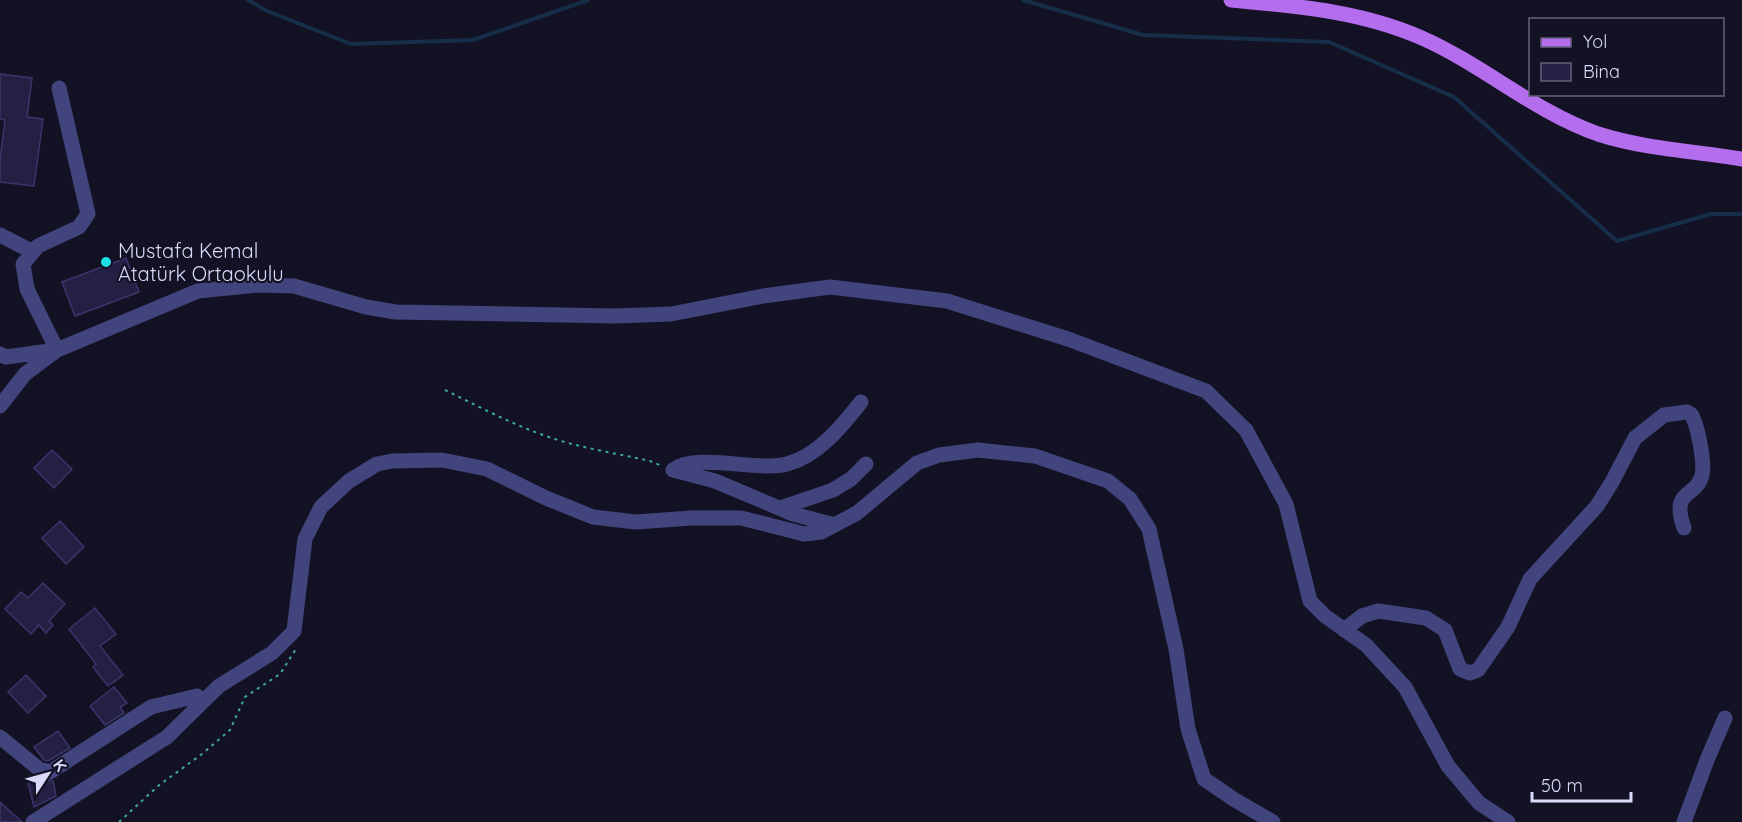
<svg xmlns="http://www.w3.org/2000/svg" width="1742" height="822" font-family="Quicksand,sans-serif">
<rect width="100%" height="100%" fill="#131224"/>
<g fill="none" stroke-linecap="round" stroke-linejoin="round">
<path stroke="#162e49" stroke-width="4" d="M248,0L267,11L351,44L473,40L588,0
M1023,0L1143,35L1329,42L1454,97L1617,241L1711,214H1742"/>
</g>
<path fill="#242043" stroke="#3b356c" stroke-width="1.5" d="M0,74L32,78L27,117L43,119L34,186L0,182V160L5,120L0,119Z
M126,258L139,292L75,316L62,282Z
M52,450L72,469L54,488L34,468Z
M60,521L84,547L66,564L42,538Z
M43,583L65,604L49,621L53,625L46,633L39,625L31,634L5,609L21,592L28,598Z
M95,608L116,634L100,646L123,675L108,686L93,667L96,664L69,629Z
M26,675L46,696L28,713L8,692Z
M114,687L127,703L120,707L124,713L105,725L90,706Z
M58,731L70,748L48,761L44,760L34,747Z
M40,779L53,781L56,796L34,807L28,783Z
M0,802L22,822H0Z"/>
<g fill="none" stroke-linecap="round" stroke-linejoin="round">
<path stroke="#3eaa9a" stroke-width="2" stroke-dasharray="3 4.5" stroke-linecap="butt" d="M445,390C478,406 511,424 546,436C579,448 616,453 650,461L662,466
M119,822L158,786L202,754L230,730L245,697L280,674L296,649"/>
<path stroke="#42457d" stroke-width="15" d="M0,235L33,252
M0,354L6,357L57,350L27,289L23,264L38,246L79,227L88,214L59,88
M0,406L25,374L57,350L198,291L259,285L294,286L366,307L396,312L616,316L671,314L763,296L830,287L947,301L1068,339L1206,391L1246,430L1286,504L1310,601L1325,616L1366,645L1405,687L1448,766L1479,803L1508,822
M673,470C695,452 758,472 787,464C818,456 842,426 861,402
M673,470L715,481L793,514L835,525
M780,508L833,490L851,479L866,464
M1344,630L1362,616L1378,611L1426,618L1445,630L1460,669L1470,673L1478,670L1508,627L1530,579L1597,506L1612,482L1635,438L1664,415L1687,412C1690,414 1692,414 1693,418C1698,428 1705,464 1702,475C1696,499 1670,488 1684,528
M0,737L39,769L50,772L151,707L197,696L204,701
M33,822L167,737L219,686L272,653L294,631L305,539L321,507L349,481L377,464L392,461L442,460L487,469L546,498L593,517L636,522L691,518H741L804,534L821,532L857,513L917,463L939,455L978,450L1035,456L1108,481L1130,499L1149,529L1176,649L1188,729L1204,779L1235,800L1273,822
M1684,822L1707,760L1725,718"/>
<path stroke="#b36ded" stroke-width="15" d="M1231,0C1296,6 1361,11 1422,38C1483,65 1535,112 1598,134C1645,149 1694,151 1742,159"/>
</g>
<circle fill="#1ce0e4" stroke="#131224" stroke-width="2" cx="106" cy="262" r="6"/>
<g text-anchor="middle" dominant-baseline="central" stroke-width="4.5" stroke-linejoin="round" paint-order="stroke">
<g font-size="20" fill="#dad9fa" stroke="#131224" text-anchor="start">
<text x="118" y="250">Mustafa Kemal<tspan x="118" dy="23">Atatürk Ortaokulu</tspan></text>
</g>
</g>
<rect x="1529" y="18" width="195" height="78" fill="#131224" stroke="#63627a" stroke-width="1.5"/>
<rect x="1541" y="38" width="30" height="9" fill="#b36ded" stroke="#63627a" stroke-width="1.5"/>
<text x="1583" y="48" font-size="18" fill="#dad9fa">Yol</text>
<rect x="1541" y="63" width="30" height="18" fill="#242043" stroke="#63627a" stroke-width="1.5"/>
<text x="1583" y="78" font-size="18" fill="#dad9fa">Bina</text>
<g transform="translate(48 774) rotate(54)" stroke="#131224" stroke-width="4.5" paint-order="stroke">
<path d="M0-4.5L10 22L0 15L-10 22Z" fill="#dad9fa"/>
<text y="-9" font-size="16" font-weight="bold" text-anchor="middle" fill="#dad9fa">K</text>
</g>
<path d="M1532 792v9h99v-9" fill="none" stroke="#dad9fa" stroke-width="3"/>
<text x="1541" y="792" font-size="18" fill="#dad9fa" stroke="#131224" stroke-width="4.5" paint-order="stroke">50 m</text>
</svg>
